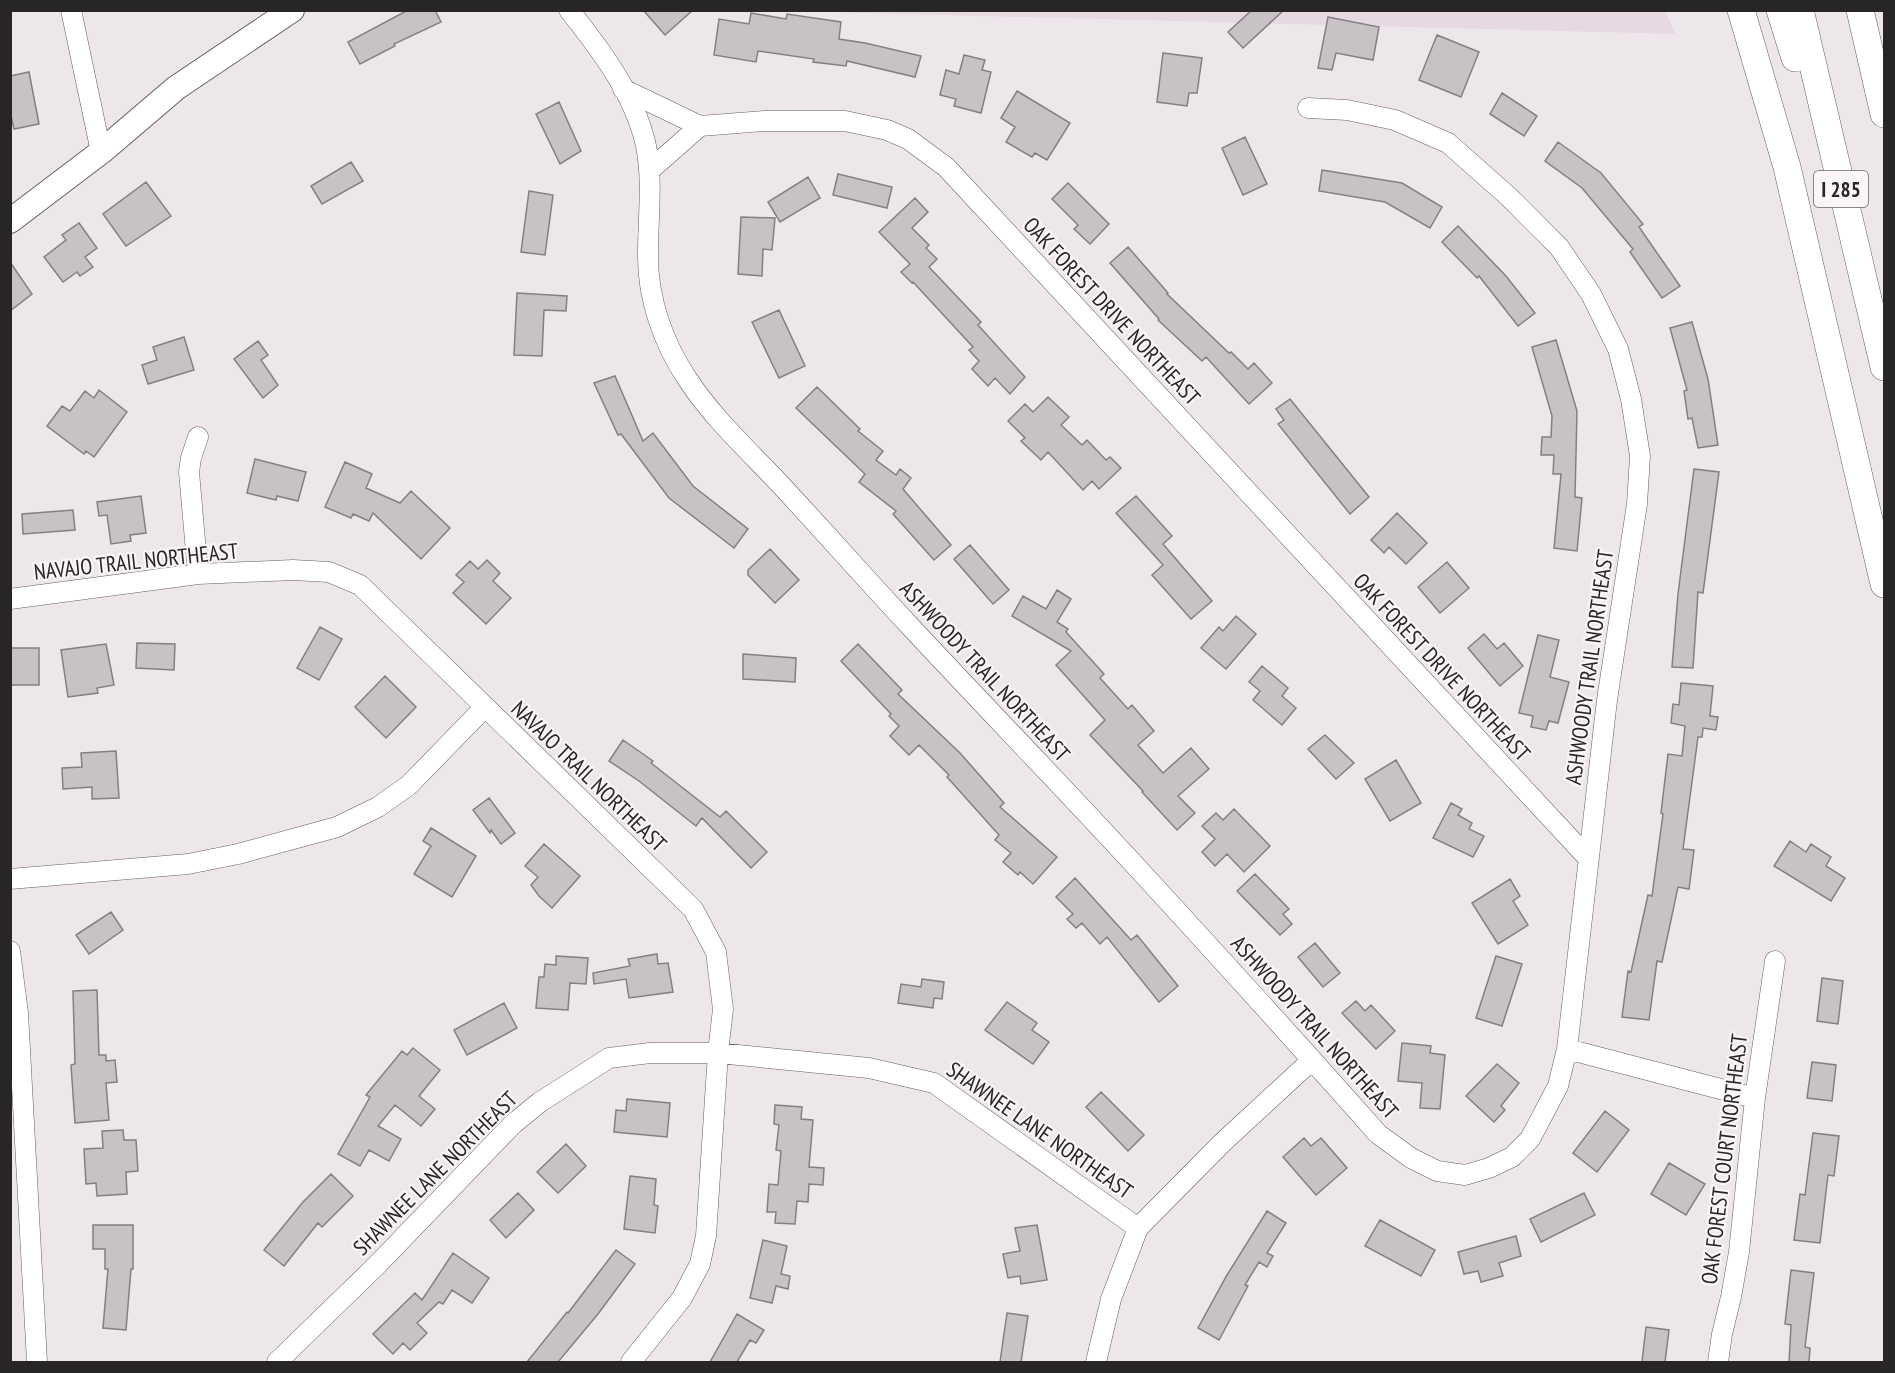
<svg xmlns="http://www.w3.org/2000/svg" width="1895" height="1373" font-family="'PT Sans Narrow',sans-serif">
<rect width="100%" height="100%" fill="#ede7eb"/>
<path fill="#e6d9e1" d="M1665,10L1675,34L791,11Z"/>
<path fill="#c8c2c6" stroke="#847f82" stroke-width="1.5" d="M408,10H435L441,22L394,44L395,46L360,64L348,42Z
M643,10H693L665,35Z
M1252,10H1284L1243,48L1228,32Z
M751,13L786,19L787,14L841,22L839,39L865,43L921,56L915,77L847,61L846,66L813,62L814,59L758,51L756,62L714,55L719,19L749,24Z
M1328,17L1379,27L1373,60L1336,53L1332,70L1318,68Z
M1437,35L1479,52L1461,97L1419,80Z
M1163,53L1202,58L1197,93H1189L1187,106L1157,102Z
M964,55L985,60L982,70L991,72L981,113L954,106L956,99L940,95L946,70L959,74Z
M29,72L39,124L14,129L10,111V76Z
M1017,91L1070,123L1047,160L1035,153L1032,157L1006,142L1015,127L1001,118Z
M1502,93L1537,116L1524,136L1490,114Z
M559,102L581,151L560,164L536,114Z
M1245,137L1267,184L1243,195L1222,148Z
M1558,142L1601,173L1643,224L1639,227L1680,286L1662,298L1630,252L1633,249L1582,188L1545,161Z
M351,162L363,181L322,204L311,186Z
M1322,170L1402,183L1442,207L1430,228L1385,202L1319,191Z
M838,174L892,187L887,208L833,195Z
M808,177L820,198L780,222L768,202Z
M146,182L171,216L126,246L103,214Z
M1068,183L1109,224L1090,244L1074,229L1078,225L1052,199Z
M529,191L553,195L545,255L521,252Z
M915,198L928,212L912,228L929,245L926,248L937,259L929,267L981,322L978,325L1025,377L1010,394L995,378L988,386L972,369L979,361L969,350L973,347L913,282L912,283L901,272L910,264L879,232Z
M741,217L775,218L772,250L763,249L762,276L738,274Z
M79,223L97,248L85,257L93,267L80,276L77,272L63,282L44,257L66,240L62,235Z
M1458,226L1506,276L1535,313L1518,326L1479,276L1477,278L1442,242Z
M1128,247L1168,293L1167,294L1229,353L1231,352L1248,369L1254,363L1272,383L1249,404L1206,357L1202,361L1158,320L1159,319L1110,263Z
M10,262L32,294L10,311Z
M517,293L567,296L566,311L544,310L542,356L514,355Z
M779,310L805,366L779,378L752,322Z
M1692,322L1708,379L1718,445L1698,448L1692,418L1688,419L1684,391L1687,390L1670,328Z
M184,337L194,370L148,384L142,365L157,360L153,347Z
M1556,340L1577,411L1575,497L1582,498L1577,551L1554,548L1561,474H1553L1554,455H1541L1542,437H1551L1552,416L1532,347Z
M258,341L268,355L261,360L278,385L263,398L234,359Z
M615,376L643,441L653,433L693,486L748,529L734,548L669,498L621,434L618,435L594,383Z
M817,387L860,429L858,431L883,451L876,460L896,475L900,469L911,478L903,489L951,545L934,560L893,514L896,511L859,482L865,474L796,408Z
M99,390L127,412L94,457L86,451L84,454L47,426L62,406L70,411L85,391L94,398Z
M1048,397L1069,417L1061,425L1082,445L1087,440L1106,460L1110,457L1121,468L1099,489L1092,481L1083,490L1048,452L1041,460L1021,441L1025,438L1008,421L1025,404L1033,412Z
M1290,399L1369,497L1350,514L1278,424L1284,420L1276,409Z
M255,459L306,472L298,501L277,496L276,500L247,493Z
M345,462L372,474L366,488L400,503L411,491L450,528L421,559L373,513L369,521L353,514L351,518L325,507Z
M1694,469L1719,472L1703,593L1698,592L1693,668L1672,667L1678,594Z
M141,496L146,533L130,535L131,541L111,544L107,515L99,516L97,502Z
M1136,496L1172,536L1163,544L1212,601L1191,619L1152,575L1163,565L1116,513Z
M73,510L75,530L23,534L22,514Z
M1397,513L1427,543L1406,564L1389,547L1384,553L1371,540Z
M970,545L1009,590L993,604L954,559Z
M770,549L799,580L775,603L748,575V570Z
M487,560L500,573L493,581L511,598L486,624L453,593L464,582L456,575L470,561L478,569Z
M1447,562L1469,588L1440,613L1418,587Z
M1057,590L1071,599L1057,622L1068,629L1066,632L1104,674L1100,678L1128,709L1132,705L1154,731L1138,745L1163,773L1191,748L1209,769L1178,796L1195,813L1177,830L1142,792L1143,791L1090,735L1105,720L1056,665L1071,651L1012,616L1023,596L1046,609Z
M1236,616L1256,634L1226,669L1201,648L1219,627L1223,631Z
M320,627L342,639L319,680L297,668Z
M1484,634L1497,649L1504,643L1523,666L1500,686L1468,648Z
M1538,635L1559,640L1550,677L1569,682L1558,723L1549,721L1546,730L1531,727L1533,716L1519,713Z
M137,643L175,644L174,670L136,668Z
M106,644L114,685L97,688L98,693L68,697L61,650Z
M858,644L902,690L898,694L960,753L1004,803L1000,807L1057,857L1033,884L1020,872L1018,875L1003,862L1011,853L995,840L999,835L947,777L949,775L919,745L909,755L890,736L899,726L889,716L891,714L841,661Z
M10,648H39V685H10Z
M743,654L796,658L795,682L743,679Z
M1262,666L1288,688L1282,696L1296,708L1282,725L1253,700L1260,691L1249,682Z
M385,676L416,707L386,738L355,707Z
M1681,683L1713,686L1710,716L1718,717L1716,730L1703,728L1702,737H1698L1683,849L1694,850L1689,889L1678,887L1662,962L1657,961L1649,1020L1622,1017L1628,971L1631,972L1648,895L1652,896L1663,814L1661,813L1668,754L1682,756L1685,726L1671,723L1673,704L1679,705Z
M1325,735L1354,763L1336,779L1308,749Z
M623,740L653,761L651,763L720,817L726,811L767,852L751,868L702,818L696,826L639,781L609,761Z
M116,751L119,798L92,799V787L63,789L62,768L82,767L81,753Z
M1396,760L1421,803L1390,821L1365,779Z
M489,798L515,833L501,844L491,830L490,833L473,810Z
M1451,803L1462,809L1458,815L1472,823L1469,829L1484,836L1473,857L1433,838Z
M1234,809L1270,846L1244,872L1227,854L1215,866L1202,852L1215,839L1202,826L1216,813L1223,820Z
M431,828L476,856L452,897L414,874L431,846L423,841Z
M1790,841L1806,852L1811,844L1831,857L1826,866L1845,878L1831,901L1774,866Z
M544,844L580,876L552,908L539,896L531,885L538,877L525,866Z
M1255,874L1289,909L1283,914L1292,924L1280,935L1237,891Z
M1075,878L1131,940L1137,935L1178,986L1159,1002L1107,937L1100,944L1082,923L1076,928L1067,919L1073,914L1056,897Z
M1510,879L1520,896L1513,901L1528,925L1498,944L1472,903Z
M111,912L123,930L89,954L76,935Z
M1315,943L1340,973L1323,987L1298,957Z
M657,954L658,964L668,963L673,992L629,998L626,979L594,984L593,973L630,966L628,959Z
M556,956L588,958L586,984L570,983L568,1010L536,1008L539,977H544L545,964L556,965Z
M1496,956L1522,964L1502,1026L1476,1018Z
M1822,978L1843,981L1838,1024L1817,1021Z
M922,979L944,982L942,999L934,998L933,1008L898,1003L901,984L921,987Z
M97,990L99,1055H106V1061L115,1060L117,1082L106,1083L109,1120L75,1123L71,1065L75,1064L73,991Z
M1356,1001L1365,1011L1371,1005L1395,1031L1376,1049L1342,1013Z
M1007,1002L1037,1023L1032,1030L1049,1042L1033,1064L985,1030Z
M504,1003L517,1028L467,1055L454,1030Z
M1402,1043L1431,1046L1430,1053L1445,1055L1440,1109L1420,1108L1422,1083L1398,1081Z
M413,1048L440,1070L419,1096L435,1109L421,1126L395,1105L378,1126L401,1139L389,1161L369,1150L360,1166L338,1154L370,1097L366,1095L402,1051L407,1055Z
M1812,1062L1836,1065L1832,1101L1807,1098Z
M1497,1064L1519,1083L1501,1106L1505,1110L1494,1122L1466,1096Z
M1101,1092L1144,1135L1128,1151L1086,1107Z
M627,1099L670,1103L667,1137L614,1132L616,1110L626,1111Z
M775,1105L802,1107L801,1119L813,1120L809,1167L824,1168L823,1185L809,1184L808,1202L797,1201L795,1224L775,1223L776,1212H767L769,1184L778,1185L781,1151L776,1150L779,1125L774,1124Z
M1605,1111L1629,1130L1597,1172L1573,1153Z
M123,1130L124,1140H136L138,1171L126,1172L127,1194L97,1196L96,1183L86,1184L84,1149L103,1148L102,1131Z
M1813,1133L1839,1136L1834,1176L1828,1175L1820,1243L1794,1240L1800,1194L1805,1195Z
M1304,1138L1311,1146L1321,1138L1347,1168L1316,1195L1283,1157Z
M566,1144L586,1166L558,1193L537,1172Z
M1669,1163L1705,1184L1686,1215L1651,1194Z
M331,1174L353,1196L322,1227L318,1223L284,1266L264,1250L303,1202Z
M630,1176L656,1179L654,1205L658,1206L655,1233L624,1229Z
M518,1193L534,1210L506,1238L490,1220Z
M1584,1193L1595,1215L1541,1242L1530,1219Z
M1267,1211L1286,1223L1267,1253L1273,1256L1267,1267L1259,1262L1245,1285L1248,1286L1219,1340L1198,1328L1227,1275Z
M1380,1220L1435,1250L1421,1276L1365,1246Z
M93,1225H133V1269H131L126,1330L103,1328L108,1269H105V1249H93Z
M1037,1225L1047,1280L1021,1284L1020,1276L1008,1278L1003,1254L1020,1251L1015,1228Z
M1516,1236L1521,1256L1499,1263L1503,1276L1481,1282L1478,1271L1464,1274L1458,1252Z
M763,1240L787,1246L781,1274L790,1276L788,1289L776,1286L772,1303L750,1298Z
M616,1250L635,1264L598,1314L558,1362H527L567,1312L568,1313Z
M453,1253L489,1278L472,1303L452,1290L443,1304L439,1302L417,1323L427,1333L410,1350L403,1343L393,1354L373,1334L415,1293L422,1300Z
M1791,1270L1814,1273L1805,1347L1810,1348L1809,1362H1789L1791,1325L1785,1324Z
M1007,1313L1028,1316L1021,1362H1000Z
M737,1314L764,1330L756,1343L750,1340L737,1362H710Z
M1646,1327L1669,1330L1665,1362H1642Z"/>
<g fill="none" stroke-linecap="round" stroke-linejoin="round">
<defs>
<path id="minor" d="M71,10L101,152
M569,10C601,50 635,95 646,146C653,181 648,217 648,253C647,297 663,343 688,380C713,418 747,449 778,482C822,529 864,577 908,624C986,708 1066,790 1143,874C1222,960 1301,1047 1378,1134L1411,1158L1437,1171L1465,1175L1489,1168L1512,1157L1530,1139L1558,1086L1567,1049L1607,700L1637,504L1640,456L1631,399L1618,349L1591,294L1559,247L1509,197L1448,143L1395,120L1347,110L1308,108
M623,89L700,126
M650,170L700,126L765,121H845L887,130L908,139L946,167L1588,858
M198,437L191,458L189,472L198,574
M10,599L198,574L293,570L329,572L360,585L693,909L716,952L723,1009L718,1053L706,1236L700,1264L682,1298L631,1362
M10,879L188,864L238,854L337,827L378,807L409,785L484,708
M10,951L18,1013L37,1362
M1567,1049L1755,1098
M277,1362L376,1266L513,1124L540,1102L609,1058L650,1053H718L869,1068L934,1083L1138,1228
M1096,1362L1111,1299L1138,1228L1222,1143L1312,1060
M1718,1362L1722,1334L1731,1297L1739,1252L1755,1098L1775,961"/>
<path id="major" d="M10,221L101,152L176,88L292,10"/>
<path id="highway" d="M1741,10L1787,167L1884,584
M1780,10L1795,58
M1800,10L1884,367
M1860,10L1884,114"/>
</defs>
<use href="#minor" stroke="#645f62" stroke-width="21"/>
<use href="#major" stroke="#645f62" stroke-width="26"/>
<use href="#highway" stroke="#645f62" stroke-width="28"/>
<use href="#minor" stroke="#fff" stroke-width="20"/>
<use href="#major" stroke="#fff" stroke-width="24"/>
<use href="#highway" stroke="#fff" stroke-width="27"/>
</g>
<g text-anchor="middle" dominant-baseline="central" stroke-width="4.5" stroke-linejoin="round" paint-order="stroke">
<rect fill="#fbf5f8" stroke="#676365" stroke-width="1.5" x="1814" y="171" width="54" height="36" rx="4.5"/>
<g font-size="21" font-weight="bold" fill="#272526">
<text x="1841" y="189">I 285</text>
</g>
<g font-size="22" fill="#272526" stroke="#fbf5f8">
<text transform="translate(1112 311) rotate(47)">OAK FOREST DRIVE NORTHEAST</text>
<text transform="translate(136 561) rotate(-6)">NAVAJO TRAIL NORTHEAST</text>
<text transform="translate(1442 667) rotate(47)">OAK FOREST DRIVE NORTHEAST</text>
<text transform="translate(1589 667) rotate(-82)">ASHWOODY TRAIL NORTHEAST</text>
<text transform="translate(985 671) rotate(47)">ASHWOODY TRAIL NORTHEAST</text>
<text transform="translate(589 776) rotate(44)">NAVAJO TRAIL NORTHEAST</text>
<text transform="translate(1315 1027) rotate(48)">ASHWOODY TRAIL NORTHEAST</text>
<text transform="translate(1040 1130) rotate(35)">SHAWNEE LANE NORTHEAST</text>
<text transform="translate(1724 1159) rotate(-83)">OAK FOREST COURT NORTHEAST</text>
<text transform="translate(435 1173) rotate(-45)">SHAWNEE LANE NORTHEAST</text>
</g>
</g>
<rect width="1895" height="1373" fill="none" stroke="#272526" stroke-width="24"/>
</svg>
